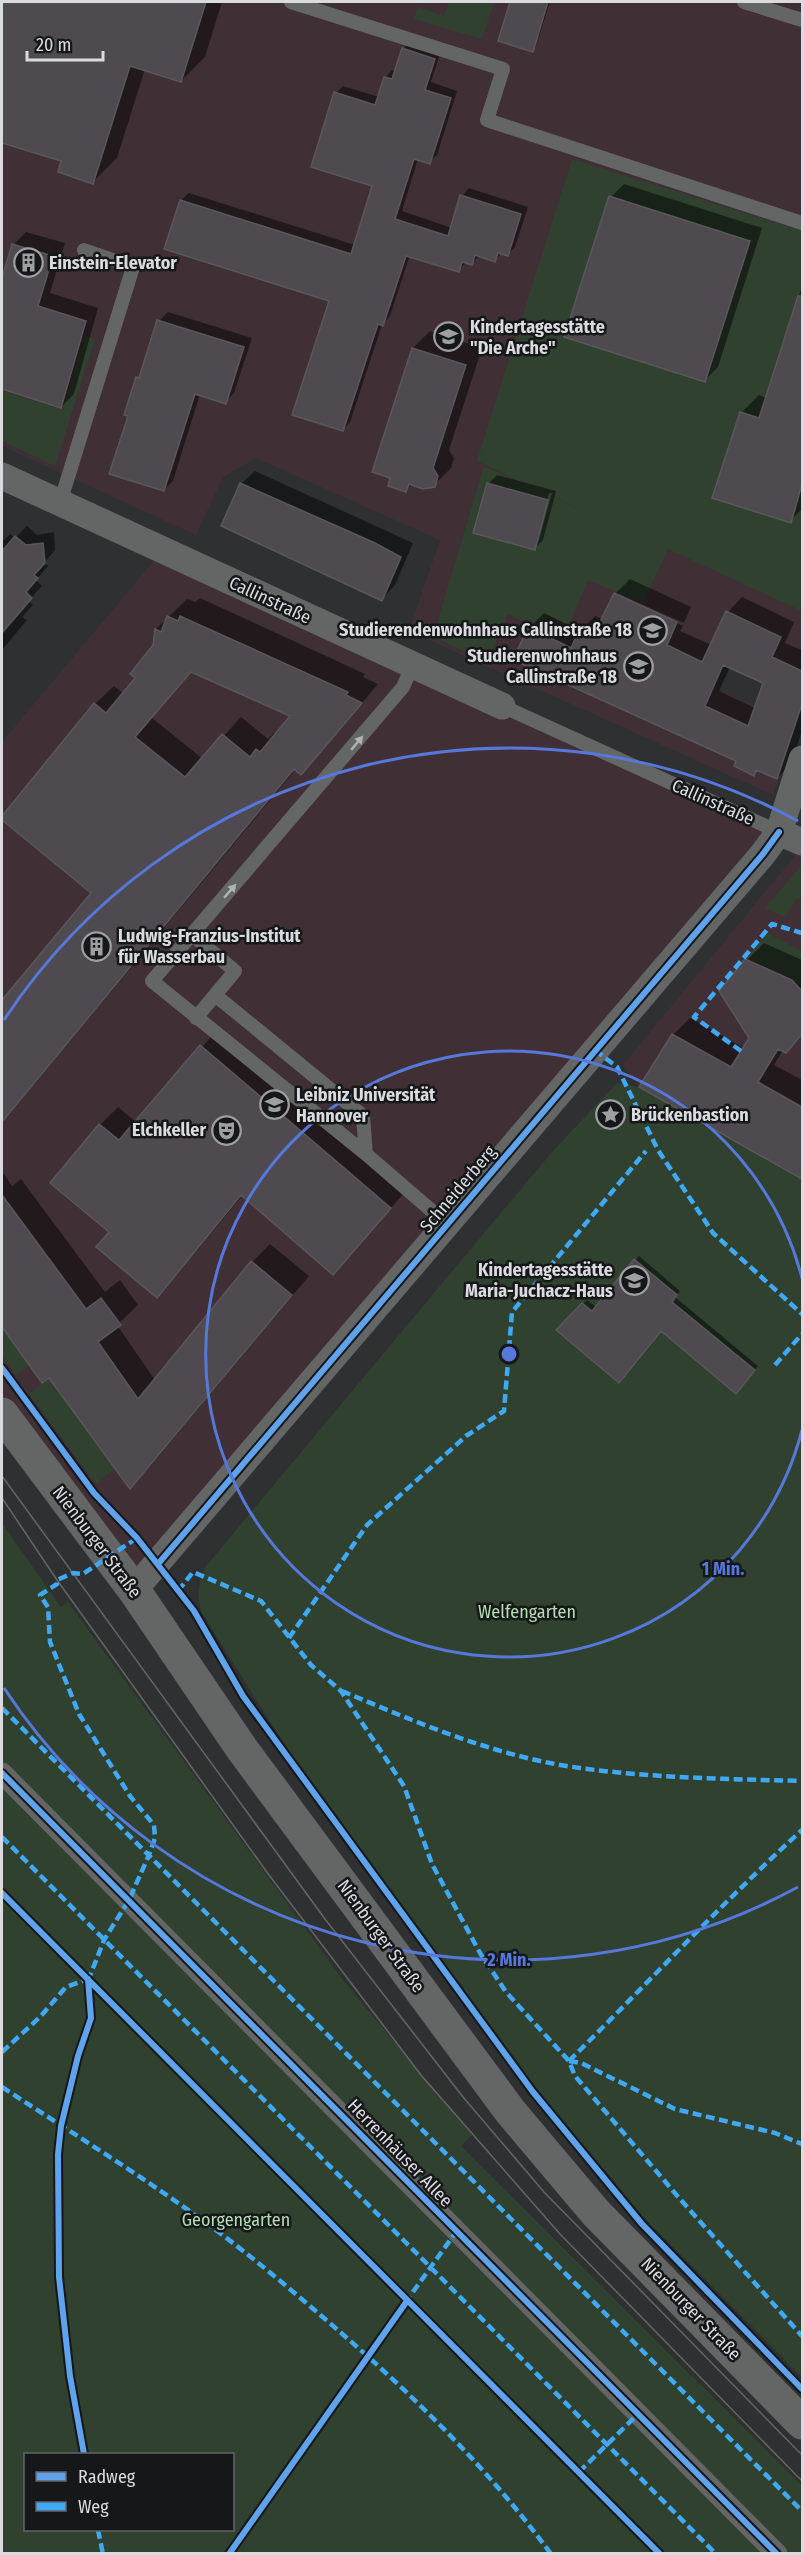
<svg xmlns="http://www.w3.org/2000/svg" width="804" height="2555" font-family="'Fira Sans Condensed',sans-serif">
<rect width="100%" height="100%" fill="#2e3032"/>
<path fill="#403036" d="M2,2H802V671L737,641L703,683L796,725L773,795L409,631L440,540L256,458L223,477L196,535L2,446Z
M163,550L779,832L134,1590L2,1414V742Z
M802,847V1179L639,1087L623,1065Z"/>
<path fill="#30412f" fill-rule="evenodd" d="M449,2H494L482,39L414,19L418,7L444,16Z
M572,159L802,231V611L668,549L643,603L588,580L569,625L547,615L541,629L508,614L487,662L433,637L484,466L610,523L477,461Z
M85,336L95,339L55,466L2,441V391L63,410Z
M800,867L802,868V900L797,898L785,917L765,908Z
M767,933L802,951V986L793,978L747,958Z
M617,1083L639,1087L802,1179V2377L647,2221L539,2092L294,1760L202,1613C196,1594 198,1583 206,1566L551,1153Z
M2,1327L29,1365L16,1375L2,1355Z
M49,1378L115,1469L96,1484L29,1394Z
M2,1523L61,1607L68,1602L343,1980L472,2135L461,2146L802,2486V2553H2ZM26,2454H232V2530H26Z"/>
<path fill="#0007" fill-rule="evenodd" d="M3,2H222L205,57L181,81L145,69L117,158L93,182L63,160L2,141V8Z
M511,2H550L536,46L532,50L499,40Z
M411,42L441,51L431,82L457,91L437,155L429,162L418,159L402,211L452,228L462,196L469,188L528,207L515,247L508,254L502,253L495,260L479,256L471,264L466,263L458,270L410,255L390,316L382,325L350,422L343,430L330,300L166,248L181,200L189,193L355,245L374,185L336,93L343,86L379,97L385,78L392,70L396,71L403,49Z
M624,184L762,228L718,367L705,380L611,197Z
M26,232L65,243L50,293L98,308L74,394L61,407L2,388V278L13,245Z
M802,286V509L790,521L714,497L742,412L759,395L767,398Z
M168,312L252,338L234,393L225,402L200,394L173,481L164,490L129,415L138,378L142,374L159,321Z
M430,331L482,348L449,450L454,458L451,468L434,485L412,484L406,490L392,477L374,471L413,348Z
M255,471L413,543L395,585L382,599L241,484Z
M497,475L556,491L543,540L534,549L488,484ZM549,493H552L539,540H536Z
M27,526L37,535L54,532L55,550L44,563L48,566L36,580L42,586L28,601L33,605L22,617L27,620L2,650V542L10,534L15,538Z
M630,579L691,607L684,623L619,594V597L683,626L680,631L712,645L728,612L742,597L794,622L785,643L802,650V730L792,763L777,778L758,769L754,774L738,760L529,628L544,613L580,631L595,616L602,619L615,594ZM730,667L765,682L755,708L719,691Z
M200,598L365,674L363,677L378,684L319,754L301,773L296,769L2,1123V1002L93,893L2,818L95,704L114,686L124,694L137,678L155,645L156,629L187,599L195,602ZM193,671L292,716L278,734L275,732L268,739L241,717L203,759L152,718Z
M764,943L802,960V1035L786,1052L783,1050L774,1065L802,1080V1177L641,1087L673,1035L690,1018L744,1048L750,1038L747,960Z
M218,1029L407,1190L333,1273L243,1195L174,1278L157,1296L111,1232L100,1125L118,1107L136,1122Z
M2,1171L12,1186L21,1179L105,1292L120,1280L138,1305L117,1325L155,1380L252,1262L270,1244L309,1276L148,1469L130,1487L50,1376L43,1381L2,1325Z
M639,1256L680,1291L675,1297L758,1366L740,1388L662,1330H558L587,1300L596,1307Z"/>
<path fill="#4e4a4f" stroke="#58585a" stroke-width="1.5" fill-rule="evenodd" d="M2,2H206L181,82L130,66L93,184L58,172L61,161L2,143Z
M510,2H548L533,52L498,41Z
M402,48L435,59L425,90L451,98L430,164L414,159L395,219L448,236L460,195L521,214L508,256L498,253L495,262L475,255L472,265L462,262L459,272L406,256L383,326L378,324L343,431L292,415L329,301L164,249L180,200L351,254L372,186L311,167L334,92L375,105L384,77L392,79Z
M609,196L750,241L705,382L564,337Z
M12,244L53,256L38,306L86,321L61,408L2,389V278Z
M798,296H802V484L791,523L712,498L740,412L759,418Z
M157,320L244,347L226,404L195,394L164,491L109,474L128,416L124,415L136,377L139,378Z
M412,348L466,365L433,468L438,476L435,487L423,489L409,484L406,492L388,486L390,478L372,472Z
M240,483L375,543L401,557L382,601L221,526Z
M487,483L548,500L535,550L473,533Z
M15,536L26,545L43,543L45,563L34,575L38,578L26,592L32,598L2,633V551Z
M614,593L677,622L667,645L702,662L726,611L781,637L772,657L802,671V704L777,779L756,770L754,776L734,766L736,761L513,660L528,627L571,648L579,630L593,636ZM723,665L763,683L748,726L705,706Z
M167,616L178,621L180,616L348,692L346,695L362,703L301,775L294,769L2,1122V1000L91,893L2,820V816L94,703L106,713L135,678L130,674L153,645L155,629L161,632ZM191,672L290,716L260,752L256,749L250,757L222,734L185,777L135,737Z
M745,959L792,980L802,991V1034L786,1053L778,1049L758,1082L802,1107V1179L639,1087L672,1034L731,1067L749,1038L719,991Z
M200,1045L391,1208L333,1275L241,1195L157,1298L96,1247L109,1232L50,1183L99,1124L119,1140Z
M2,1195L86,1309L101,1298L121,1325L98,1342L138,1399L251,1261L292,1295L130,1489L49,1378L42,1383L2,1327Z
M634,1259L677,1295L672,1302L755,1370L736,1394L661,1331L619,1383L556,1330L582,1303L592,1311Z"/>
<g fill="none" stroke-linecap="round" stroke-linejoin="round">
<path stroke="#636664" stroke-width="14" d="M291,2L503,69L487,120L802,223
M744,2L802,20
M60,503L133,267L84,250
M412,666L403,687L152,981L366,1154L447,1224
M502,706L779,832
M192,935L235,971L215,995L363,1116L366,1154
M196,1018L215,995"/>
<path stroke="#636664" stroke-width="21" d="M2,1773L777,2554"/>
<path stroke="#636664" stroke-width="27" d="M2,476L502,706
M779,832L802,842
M134,1590L763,854L779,832L802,759"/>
<path stroke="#636664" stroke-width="33" d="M2,1414L134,1590L242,1749L510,2111L595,2212L802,2423"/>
<path stroke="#646665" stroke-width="1.5" d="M2,1476L325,1919L463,2097L544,2192L802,2455
M2,1498L57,1580L269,1875L421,2075L560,2234L802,2481"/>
<path stroke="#3fa9f5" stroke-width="4.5" stroke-dasharray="9 4.5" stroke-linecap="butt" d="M595,1050L617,1067L658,1150L713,1233L802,1314
M741,1051L694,1017L772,924L802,933
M775,1365L802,1334
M178,1591L193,1572L261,1601L311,1665L341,1691L404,1786L432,1864L480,1953L506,1992L569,2061L575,2076L680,2199L802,2336
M289,1638L367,1525L466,1436L504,1411L512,1312L646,1151
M342,1691C418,1723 497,1757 580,1768C653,1778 728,1779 802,1781
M2,1708L802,2511
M2,1837L716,2554
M88,1981L104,1940L129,1900L149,1855L155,1838L154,1825L130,1796L79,1714L50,1642L48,1607L40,1595L57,1584V1580L73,1573L83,1574L137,1538
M2,2052L40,2017L66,1987L88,1979
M569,2061C647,1984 722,1903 802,1830
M569,2061L581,2063L675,2109L775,2133L802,2144
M2,2087C69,2131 137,2173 202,2220C247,2252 290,2289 332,2325C412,2394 488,2468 551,2554
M405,2303L456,2232
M579,2472L638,2414
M98,2530L103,2554"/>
<defs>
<path id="cycleway" d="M2,1368L94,1493L137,1538L194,1611L243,1696L533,2092L642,2224L802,2389
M158,1564L763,854L779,832
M2,1773L777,2554
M2,1893L660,2554
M84,2454L70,2376L59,2277L58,2154L61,2126L78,2056L91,2018L88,1979
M229,2554L407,2301"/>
</defs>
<use href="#cycleway" stroke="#161719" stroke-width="10"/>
<use href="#cycleway" stroke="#60a3ed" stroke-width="6"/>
</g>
<defs><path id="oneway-solid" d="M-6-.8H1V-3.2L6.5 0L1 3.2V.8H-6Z" transform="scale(1.5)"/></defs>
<g fill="#b0b2b3">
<use href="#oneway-solid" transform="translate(357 743) rotate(-50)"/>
<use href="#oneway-solid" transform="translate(230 891) rotate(-49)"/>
</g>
<g fill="none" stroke="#5678da" stroke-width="3">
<path d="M802 1430A303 303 0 1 1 802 1278"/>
<path d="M798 1887A606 606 0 0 1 4 1688M4 1020A606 606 0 0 1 798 821"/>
</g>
<defs>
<symbol id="building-ring" viewBox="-11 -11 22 22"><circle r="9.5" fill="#161719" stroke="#9e9fa2" stroke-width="1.5"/><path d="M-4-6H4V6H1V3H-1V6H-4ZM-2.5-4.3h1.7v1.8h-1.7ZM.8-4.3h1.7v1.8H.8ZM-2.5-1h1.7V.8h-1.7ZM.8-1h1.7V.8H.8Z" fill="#9e9fa2"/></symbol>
<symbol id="school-ring" viewBox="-11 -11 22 22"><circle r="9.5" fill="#161719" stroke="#9e9fa2" stroke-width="1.5"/><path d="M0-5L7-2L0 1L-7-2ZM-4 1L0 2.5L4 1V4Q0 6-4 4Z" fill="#9e9fa2"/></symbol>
<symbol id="university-ring" viewBox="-11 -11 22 22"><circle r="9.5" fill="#161719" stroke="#9e9fa2" stroke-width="1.5"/><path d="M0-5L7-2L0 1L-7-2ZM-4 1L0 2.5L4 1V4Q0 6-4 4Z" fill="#9e9fa2"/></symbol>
<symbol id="sight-ring" viewBox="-11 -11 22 22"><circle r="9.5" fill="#161719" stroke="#9e9fa2" stroke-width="1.5"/><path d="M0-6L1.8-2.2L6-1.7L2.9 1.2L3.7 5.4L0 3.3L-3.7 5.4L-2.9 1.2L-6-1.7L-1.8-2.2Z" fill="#9e9fa2"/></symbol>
<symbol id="theatre-ring" viewBox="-11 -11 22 22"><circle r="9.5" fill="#161719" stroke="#9e9fa2" stroke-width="1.5"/><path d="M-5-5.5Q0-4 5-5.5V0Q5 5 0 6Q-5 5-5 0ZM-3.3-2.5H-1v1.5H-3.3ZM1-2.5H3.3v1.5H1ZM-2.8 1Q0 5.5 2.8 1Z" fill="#9e9fa2"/></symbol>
</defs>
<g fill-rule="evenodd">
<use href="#building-ring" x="12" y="246" width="33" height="33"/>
<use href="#school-ring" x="432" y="320" width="33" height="33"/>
<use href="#university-ring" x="636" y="614" width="33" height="33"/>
<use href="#university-ring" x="622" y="650" width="33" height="33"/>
<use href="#building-ring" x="80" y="930" width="33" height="33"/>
<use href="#university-ring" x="258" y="1088" width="33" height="33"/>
<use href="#sight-ring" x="594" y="1098" width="33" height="33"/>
<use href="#theatre-ring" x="210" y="1114" width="33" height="33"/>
<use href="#school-ring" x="618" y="1264" width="33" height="33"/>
</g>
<g text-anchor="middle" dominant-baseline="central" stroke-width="5" stroke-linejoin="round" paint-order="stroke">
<g font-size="18" font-weight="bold" fill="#dadbde" stroke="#161719" text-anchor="start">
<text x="49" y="263">Einstein-Elevator</text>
<text x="470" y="327">Kindertagesstätte<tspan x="470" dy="21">"Die Arche"</tspan></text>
<text x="632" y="630" text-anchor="end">Studierendenwohnhaus Callinstraße 18</text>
<text x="617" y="656" text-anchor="end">Studierenwohnhaus<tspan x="617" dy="21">Callinstraße 18</tspan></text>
<text x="118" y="936">Ludwig-Franzius-Institut<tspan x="118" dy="21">für Wasserbau</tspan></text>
<text x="296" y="1095">Leibniz Universität<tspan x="296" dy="21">Hannover</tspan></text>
<text x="631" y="1115">Brückenbastion</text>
<text x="206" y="1130" text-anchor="end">Elchkeller</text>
<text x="613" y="1270" text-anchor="end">Kindertagesstätte<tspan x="613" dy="21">Maria-Juchacz-Haus</tspan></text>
</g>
<g font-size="18" fill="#dadbde" stroke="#161719">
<text transform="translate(270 600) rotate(25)">Callinstraße</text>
<text transform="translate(713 802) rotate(24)">Callinstraße</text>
<text transform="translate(458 1189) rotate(-50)">Schneiderberg</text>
<text transform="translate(97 1542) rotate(53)">Nienburger Straße</text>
<text transform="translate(381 1936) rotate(54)">Nienburger Straße</text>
<text transform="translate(400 2153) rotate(46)">Herrenhäuser Allee</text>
<text transform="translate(691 2309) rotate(46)">Nienburger Straße</text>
</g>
<g font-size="18" fill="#b3dfb0" stroke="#161719">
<text x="527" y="1612">Welfengarten</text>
<text x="236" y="2220">Georgengarten</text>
</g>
</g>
<circle cx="509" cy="1354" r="9" fill="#5678da" stroke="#161719" stroke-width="3"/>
<g font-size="18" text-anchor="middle" font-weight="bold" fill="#5678da" stroke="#161719" stroke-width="5" stroke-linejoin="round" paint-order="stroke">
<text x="723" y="1575">1 Min.</text>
<text x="509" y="1966">2 Min.</text>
</g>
<rect width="804" height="2555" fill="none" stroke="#dadbde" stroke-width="6"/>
<rect x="24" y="2453" width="210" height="78" fill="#161719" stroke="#646568" stroke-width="1.5"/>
<rect x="36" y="2472" width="30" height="9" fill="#60a3ed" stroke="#646568" stroke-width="1.5"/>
<text x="78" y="2483" font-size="18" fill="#dadbde">Radweg</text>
<rect x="36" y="2502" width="30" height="9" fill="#3fa9f5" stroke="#646568" stroke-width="1.5"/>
<text x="78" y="2513" font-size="18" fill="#dadbde">Weg</text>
<path d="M27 51v9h76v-9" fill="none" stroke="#dadbde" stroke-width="3"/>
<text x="36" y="51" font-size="18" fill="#dadbde" stroke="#161719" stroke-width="4.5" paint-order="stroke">20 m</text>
</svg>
